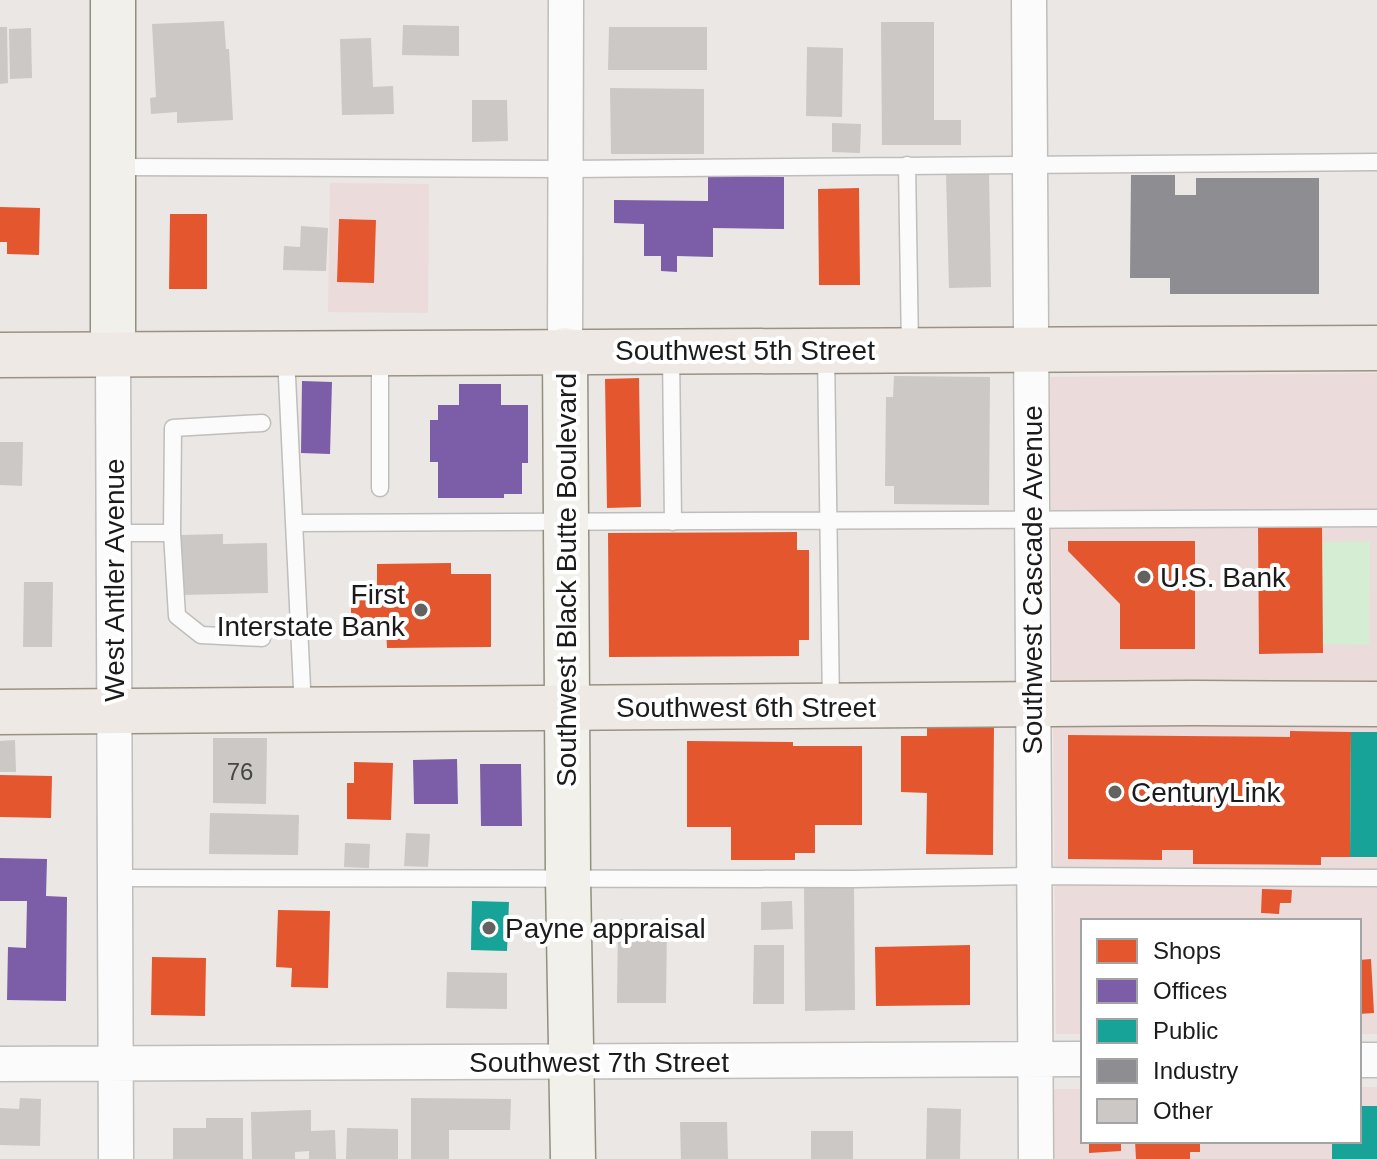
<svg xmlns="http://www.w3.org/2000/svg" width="1377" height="1159" font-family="Helvetica,sans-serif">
<rect width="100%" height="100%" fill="#eae7e4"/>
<path fill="#ebdcdb" d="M330,183L429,184L428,313L328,312Z
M1377,373V1034H1359V921H1083V1034H1056L1050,377Z
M1359,1087H1377V1159H1051L1050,1089H1083V1141H1359Z"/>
<path fill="#d5edd2" d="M1370,541L1369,645L1323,644L1322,542Z"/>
<path fill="#e4572e" d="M859,188L860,285H819L818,189Z
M0,207L40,208L39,255L7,254V242H0Z
M170,214H207V289H169Z
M339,219L376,220L374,283L337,282Z
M639,378L641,507L607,508L605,379Z
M1322,526L1323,653L1259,654L1258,527Z
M797,532V550H809V640H799V656L609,657L608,533Z
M1068,541H1195V649H1120V604L1068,551Z
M451,563V574H491V647L387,648L386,628H351V592H377V564Z
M927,725H994L993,855L926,854L927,793L901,792V736H927Z
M1290,731L1351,732L1350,857H1321V865L1193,864V850H1162V860L1068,859V735L1290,737Z
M687,741L793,742V746H862V825H815V853H795V860H731V827H687Z
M354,762L393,763L391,820L347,819V783H354Z
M0,775L52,776L51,818L0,817Z
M1262,889L1292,890L1291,903H1280L1279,914L1261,913Z
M278,910L330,911L328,988L291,987L292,968L276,967Z
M970,945V1005L876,1006L875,947Z
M152,957L206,958L205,1016L151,1015Z
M1371,959L1374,1013L1359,1014V960Z
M1089,1141H1121V1151L1089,1153Z
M1135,1141H1200V1152H1190V1159H1136Z"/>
<path fill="#7b5ea7" d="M708,176L784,177V229L713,228V257L677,256V272L661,271V256H644V224L614,223V200L708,201Z
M302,381L332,382L330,454L301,453Z
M459,384H501V405H528V463H522V494H504V498H438V462H430V420H438V405H459Z
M457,759L458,804H414L413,760Z
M480,764H521L522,826H481Z
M0,858L47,859L46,896L67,897L66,1001L7,1000L8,947L26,948L27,901H0Z"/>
<path fill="#17a398" d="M1351,732H1377V857H1350Z
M472,901L509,902L507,951L471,950Z
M1359,1106H1377V1159H1332V1141H1359Z"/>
<path fill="#8d8d92" d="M1131,175H1175V195H1196V178H1319V294H1170V278H1130Z"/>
<path fill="#cbc8c5" d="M224,21L226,49H229L233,120L177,123V112L151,114L150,98L156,97L152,24Z
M881,22H934V120H961V145H882Z
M403,25L459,26V56L402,55Z
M0,27H7L8,83L0,84Z
M609,27H707V70H608Z
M31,28L32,78L10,79L9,29Z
M371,38L373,87L393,86L394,114L342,115L340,39Z
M807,47L843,48L842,117L806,116Z
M610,88L704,89V154H611Z
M472,100H507L508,141L472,142Z
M832,123L861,124L860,153L832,152Z
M989,173L991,287L949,288L946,174Z
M301,226L328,228L326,271L283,270L284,246L300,247Z
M894,376L990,377L989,505L894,504V486H885L886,397H893Z
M0,442H23L22,486L0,485Z
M223,534V544L267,543L268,593L182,595L181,535Z
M24,582H53L52,647H23Z
M213,738H267L266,804L213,803Z
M15,740L16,772H0V741Z
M210,813L299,815L298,855L209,854Z
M406,833L430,834L428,867L404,866Z
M345,843L370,844L369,868L344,867Z
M804,885H854L855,1010L805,1011Z
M792,901L793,929L761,930V902Z
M618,919L667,922L666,1003H617Z
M754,945H784V1004H753Z
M447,972L507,973V1009L446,1008Z
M20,1098L41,1099L40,1146L0,1145V1108L19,1109Z
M411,1098L511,1099L510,1130H449V1159H411Z
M927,1108L961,1109L960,1159H926Z
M311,1110V1131L335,1130L336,1159H309V1151L295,1152V1159H252L251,1112Z
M206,1118H243V1159H173V1128H206Z
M680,1122H727L728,1159H681Z
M347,1128L398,1129V1159H346Z
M811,1131H853V1159H811Z"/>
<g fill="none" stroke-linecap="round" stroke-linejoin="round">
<defs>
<path id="lane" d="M907,165L910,348
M115,167L568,169L1377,162
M671,351L673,522
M826,353L831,706
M286,356L303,709
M380,488V354
M294,523L1377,518
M114,533H172L173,428L262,423
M172,533L177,616L201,635L262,638
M115,878L855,879L1034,876L1377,878"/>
<path id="street" d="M1029,0L1036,1159
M565,350L566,0
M113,354L116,1159
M1359,1060H1377
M0,1064L1083,1059"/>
<path id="secondary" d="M113,0V354
M565,350L568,878L573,1159"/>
<path id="primary" d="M0,355L1377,348
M0,712L1193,703L1377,704"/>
</defs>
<use href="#lane" stroke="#bfbebc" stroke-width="19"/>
<use href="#street" stroke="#bfbebc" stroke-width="37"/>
<use href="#secondary" stroke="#91907f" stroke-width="47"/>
<use href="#primary" stroke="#9c9284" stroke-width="47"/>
<use href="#lane" stroke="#fcfbfb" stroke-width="16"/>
<use href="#street" stroke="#fcfbfb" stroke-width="34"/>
<use href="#secondary" stroke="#f1f0ea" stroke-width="44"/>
<use href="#primary" stroke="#eee9e4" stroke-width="44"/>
</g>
<g fill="#636261" stroke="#fff" stroke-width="3">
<circle cx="1144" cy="577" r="8"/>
<circle cx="421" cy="610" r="8"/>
<circle cx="1115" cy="792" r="8"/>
<circle cx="489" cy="928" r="8"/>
</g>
<g text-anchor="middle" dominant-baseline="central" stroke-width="8" stroke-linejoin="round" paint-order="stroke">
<g font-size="24" fill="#474646">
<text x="240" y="771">76</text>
</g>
<g font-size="28" fill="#1b1b1b" stroke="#fff">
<text x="745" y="350">Southwest 5th Street</text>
<text transform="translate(114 580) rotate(-90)">West Antler Avenue</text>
<text transform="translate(566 580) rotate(-90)">Southwest Black Butte Boulevard</text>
<text transform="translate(1032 580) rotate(-90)">Southwest Cascade Avenue</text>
<text x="746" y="707">Southwest 6th Street</text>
<text x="599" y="1062">Southwest 7th Street</text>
</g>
<g font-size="28" fill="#1b1b1b" stroke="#fff" text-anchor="start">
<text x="1160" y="577">U.S. Bank</text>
<text x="405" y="594" text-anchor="end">First<tspan x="405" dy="32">Interstate Bank</tspan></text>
<text x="1131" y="792">CenturyLink</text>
<text x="505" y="928">Payne appraisal</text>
</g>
</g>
<rect x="1081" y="919" width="280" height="224" fill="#ffffff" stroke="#a4a4a4" stroke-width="2"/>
<rect x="1097" y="939" width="40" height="24" fill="#e4572e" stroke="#a4a4a4" stroke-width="2"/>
<text x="1153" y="959" font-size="24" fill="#1b1b1b">Shops</text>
<rect x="1097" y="979" width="40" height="24" fill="#7b5ea7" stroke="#a4a4a4" stroke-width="2"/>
<text x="1153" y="999" font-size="24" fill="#1b1b1b">Offices</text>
<rect x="1097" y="1019" width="40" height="24" fill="#17a398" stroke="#a4a4a4" stroke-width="2"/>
<text x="1153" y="1039" font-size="24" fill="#1b1b1b">Public</text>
<rect x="1097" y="1059" width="40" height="24" fill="#8d8d92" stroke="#a4a4a4" stroke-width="2"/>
<text x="1153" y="1079" font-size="24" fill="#1b1b1b">Industry</text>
<rect x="1097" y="1099" width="40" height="24" fill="#cbc8c5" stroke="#a4a4a4" stroke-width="2"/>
<text x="1153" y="1119" font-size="24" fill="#1b1b1b">Other</text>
</svg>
